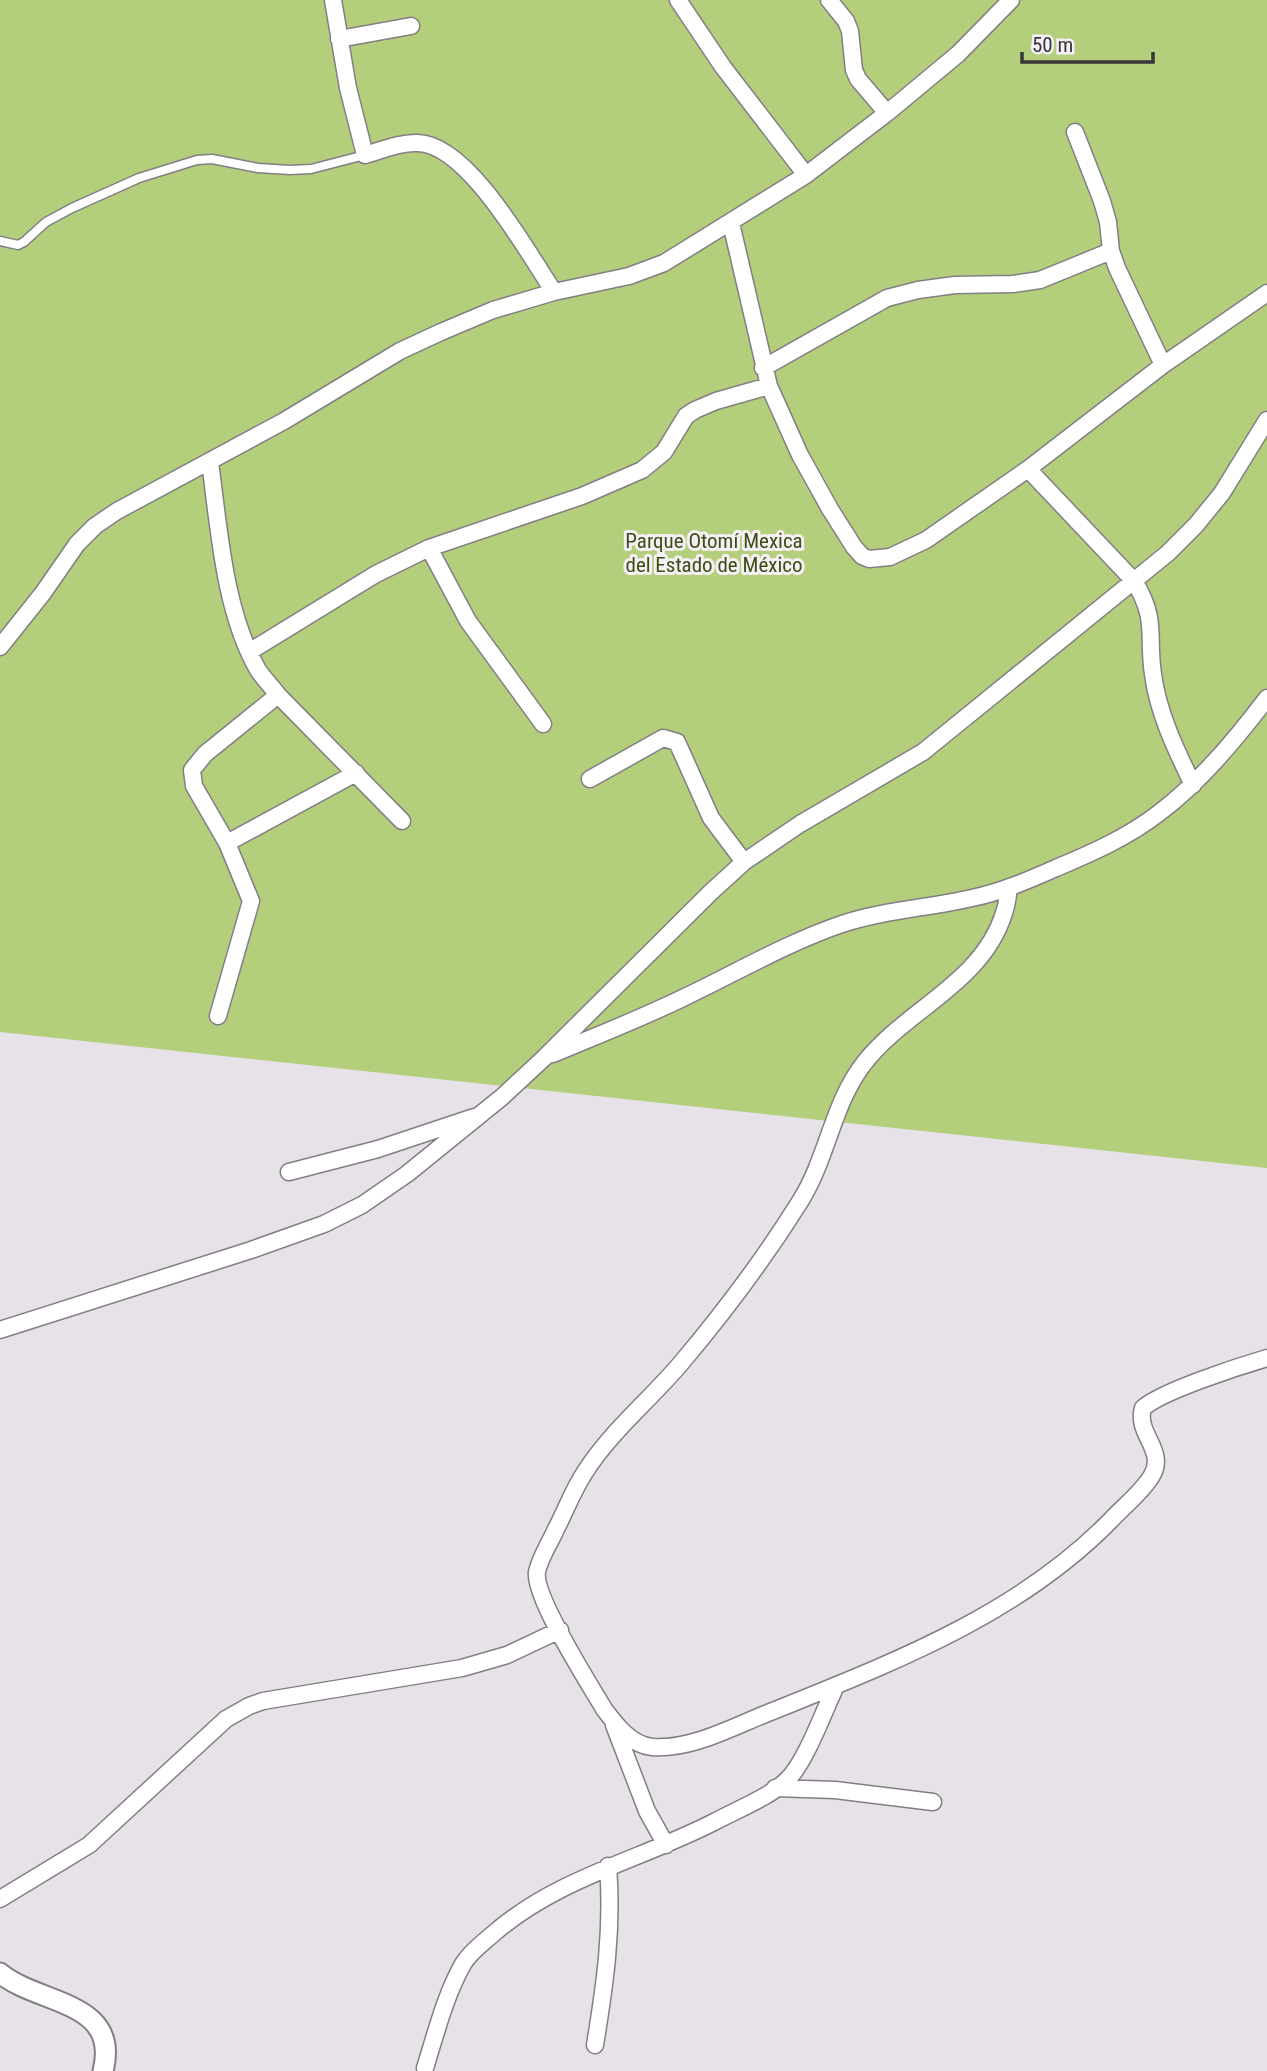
<svg xmlns="http://www.w3.org/2000/svg" width="1267" height="2071" font-family="'Roboto Condensed',sans-serif">
<rect width="100%" height="100%" fill="#e7e1e8"/>
<path fill="#b3cf7c" d="M0,0H1267V1168L0,1032Z"/>
<g fill="none" stroke-linecap="round" stroke-linejoin="round">
<defs>
<path id="service" d="M0,241L18,245L24,242L46,222L72,208L139,178L197,160L212,159L258,168L290,170L311,169L365,155"/>
<path id="minor" d="M333,0L348,88L365,155C382,150 401,142 418,143C468,144 528,253 554,292
M678,0L723,67L806,175
M829,0L846,21L850,31L854,70L858,79L887,113
M339,39L411,26
M1075,132L1102,201L1108,222L1111,251L1117,268L1163,365
M731,223L769,386L800,455L830,509L854,547L862,556L869,559L890,557L926,540L1028,469L1163,365L1267,293
M763,368L887,298L918,290L955,285L1013,284L1040,280L1111,251
M210,462C219,528 224,611 258,670C264,679 272,687 278,695L402,821
M1028,469L1134,581C1158,620 1147,634 1153,674C1158,713 1176,750 1193,785
M429,548L468,621L543,724
M0,647L43,593L77,544L95,526L117,511L284,421L400,351L441,332L493,310L554,292L629,276L664,263L806,175L887,113L958,54L1011,0
M249,652L376,574L429,548L582,496L642,470L664,452L686,416L695,410L716,401L769,386
M590,779L663,738L677,742L711,818L744,862
M227,843L356,773
M1009,887C1008,896 1007,905 1004,913C983,982 907,1009 865,1062C833,1102 828,1156 801,1200C766,1256 725,1311 682,1362C651,1399 611,1431 585,1472C573,1490 566,1510 556,1529C550,1543 540,1557 537,1572C533,1596 590,1685 604,1709C616,1725 631,1745 652,1747C693,1750 736,1725 773,1711C894,1662 1018,1615 1111,1520C1124,1506 1141,1493 1151,1477C1168,1451 1135,1434 1143,1408C1162,1391 1240,1366 1267,1358
M218,1016L251,901L227,843L194,786L192,770L205,754L278,695
M553,1054C598,1035 645,1017 689,995C739,971 789,942 842,924C884,910 929,908 972,898C1001,892 1029,880 1056,868C1092,853 1128,837 1159,813C1201,781 1235,740 1267,698
M289,1172L378,1149L474,1117
M0,1330L251,1250L324,1224L362,1205L407,1174L502,1097L544,1058L711,892L744,862L800,824L923,752L1168,553L1196,525L1222,493L1267,420
M614,1725L647,1811L666,1845
M775,1788L835,1790L933,1802
M0,1899L89,1845L226,1719L249,1706L263,1701L462,1668L507,1655L560,1630
M595,2045C605,1984 613,1929 608,1866
M425,2068C436,2033 445,1996 463,1964C470,1952 483,1943 493,1934C557,1878 640,1860 714,1822C738,1809 768,1798 787,1780C806,1762 824,1710 836,1686"/>
<path id="tertiary" d="M0,1973C38,2005 121,2000 103,2071"/>
</defs>
<use href="#service" stroke="#837e84" stroke-width="11"/>
<use href="#minor" stroke="#837e84" stroke-width="19"/>
<use href="#tertiary" stroke="#837e84" stroke-width="23"/>
<use href="#service" stroke="#fff" stroke-width="8"/>
<use href="#minor" stroke="#fff" stroke-width="16"/>
<use href="#tertiary" stroke="#fff" stroke-width="19"/>
</g>
<g text-anchor="middle" dominant-baseline="central" stroke-width="6" stroke-linejoin="round" paint-order="stroke">
<g font-size="21" fill="#3d4e12" stroke="#f5eff6">
<text x="714" y="541">Parque Otomí Mexica<tspan x="714" dy="24">del Estado de México</tspan></text>
</g>
</g>
<path d="M1022 52v10h131v-10" fill="none" stroke="#383638" stroke-width="3.5"/>
<text x="1032" y="52" font-size="21" fill="#383638" stroke="#f5eff6" stroke-width="5" paint-order="stroke">50 m</text>
</svg>
